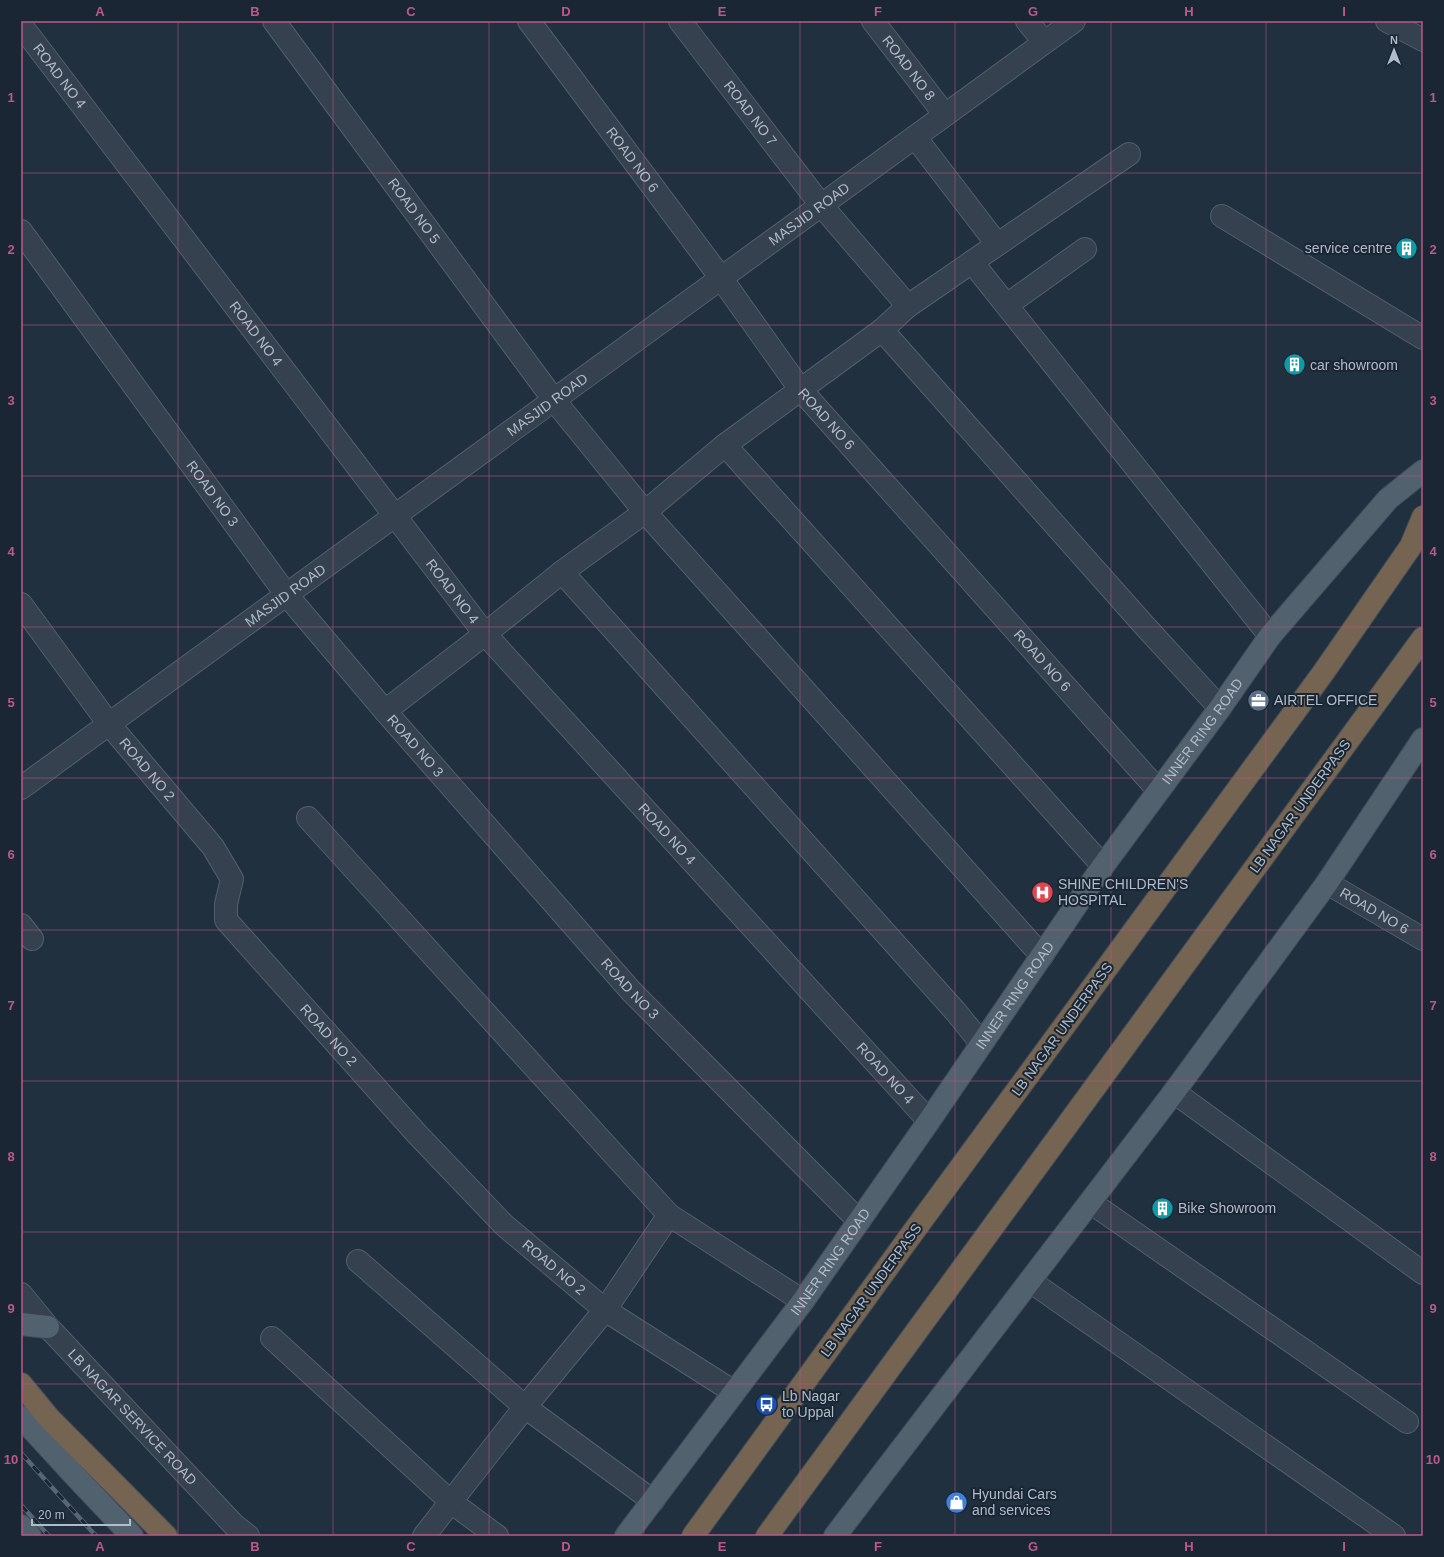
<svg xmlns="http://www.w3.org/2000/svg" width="1444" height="1557" font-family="Helvetica,sans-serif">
<rect width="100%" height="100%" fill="#20303e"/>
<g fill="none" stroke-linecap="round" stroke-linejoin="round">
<defs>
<g id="minor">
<path id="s1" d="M274,21L554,400L645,512L1042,956"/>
<path id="s2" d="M529,21L721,278L800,389L1158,790"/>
<path id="s3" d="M680,21L821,205L908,306"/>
<path id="s4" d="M873,21L945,115"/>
<path d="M1027,21L1044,42"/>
<path d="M1387,21L1423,40"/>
<path id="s5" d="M21,25L485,634L929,1121"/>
<path d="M915,137L997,244"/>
<path d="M1222,216L1423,338"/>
<path id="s6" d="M21,231L286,594L385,711L631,991L859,1221"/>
<path d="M972,262L1129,154"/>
<path d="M1007,305L1085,249"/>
<path d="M882,330L1143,624L1220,708"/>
<path d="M725,445L1103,866"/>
<path d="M562,572L956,1012L981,1043"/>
<path id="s7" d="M21,604L109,724L213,847L232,879L226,904V920L417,1134L504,1225L605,1310L734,1392"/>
<path d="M385,711L485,634L562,572L645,512L725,445L882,330L908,306L972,262L1270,636"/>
<path id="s8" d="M21,788L1074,21"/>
<path d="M308,818L669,1215L803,1301"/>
<path id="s9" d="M1327,883L1423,939"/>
<path d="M21,925L32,939"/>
<path d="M1174,1092L1423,1273"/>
<path d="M1090,1202L1407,1422"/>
<path d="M358,1261L525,1407L653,1501"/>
<path d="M1030,1281L1394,1536"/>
<path id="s10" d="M21,1294L48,1327L234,1525L248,1536"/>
<path d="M272,1338L451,1502L497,1536"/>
<path d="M424,1536L525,1407L605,1310L669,1215"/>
</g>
<g id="major">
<path d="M21,1324L48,1327"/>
<path d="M21,1417L76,1477L132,1536"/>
<path d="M21,1526L30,1536"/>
<path id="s11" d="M626,1536L803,1301L929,1121L1103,866L1220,708L1270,636L1388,499L1423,471"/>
<path d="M835,1536L1174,1092L1327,883L1423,739"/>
</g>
<path id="highway" d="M21,1384L49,1418L166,1536
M693,1536L911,1235L1323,673L1411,546L1423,517
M767,1536L1423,638"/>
</defs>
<use href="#minor" stroke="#535f6c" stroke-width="24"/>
<use href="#major" stroke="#414d5a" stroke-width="24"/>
<use href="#highway" stroke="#404c59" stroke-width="24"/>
<use href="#minor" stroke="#35414e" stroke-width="22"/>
<use href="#major" stroke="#52616e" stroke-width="22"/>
<use href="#highway" stroke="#756451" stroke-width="22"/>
<defs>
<path id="rail" d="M21,1453L96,1536
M21,1505L49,1536"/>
</defs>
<use href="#rail" stroke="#566676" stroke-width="4.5"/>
<use href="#rail" stroke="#1a2633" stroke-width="3" stroke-dasharray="9" stroke-linecap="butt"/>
</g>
<path fill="none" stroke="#bb5a87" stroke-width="1" stroke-opacity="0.55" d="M178,21V1536M333,21V1536M489,21V1536M644,21V1536M800,21V1536M955,21V1536M1111,21V1536M1266,21V1536M21,173H1423M21,325H1423M21,476H1423M21,627H1423M21,778H1423M21,930H1423M21,1081H1423M21,1232H1423M21,1384H1423"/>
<defs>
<symbol id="building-disc" viewBox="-11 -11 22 22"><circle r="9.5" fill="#0f9aa8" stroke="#1a2633"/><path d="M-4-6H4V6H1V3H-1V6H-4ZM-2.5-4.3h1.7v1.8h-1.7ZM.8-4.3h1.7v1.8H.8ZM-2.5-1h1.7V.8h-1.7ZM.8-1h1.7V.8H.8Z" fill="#fff"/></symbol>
<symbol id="office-disc" viewBox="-11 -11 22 22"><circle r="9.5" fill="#5c6f8a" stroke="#1a2633"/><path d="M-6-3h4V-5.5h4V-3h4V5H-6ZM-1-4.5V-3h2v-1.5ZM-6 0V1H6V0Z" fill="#fff"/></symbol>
<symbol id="hospital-disc" viewBox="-11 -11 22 22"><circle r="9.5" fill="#e0444e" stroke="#1a2633"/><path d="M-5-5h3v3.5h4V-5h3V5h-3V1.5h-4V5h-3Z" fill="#fff"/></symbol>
<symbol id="bus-disc" viewBox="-11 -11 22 22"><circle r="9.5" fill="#1a4fb4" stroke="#1a2633"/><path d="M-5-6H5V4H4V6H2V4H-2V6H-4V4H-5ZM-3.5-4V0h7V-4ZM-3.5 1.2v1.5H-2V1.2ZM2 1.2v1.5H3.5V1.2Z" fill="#fff"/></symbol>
<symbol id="shop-disc" viewBox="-11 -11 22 22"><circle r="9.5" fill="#3f7fe0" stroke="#1a2633"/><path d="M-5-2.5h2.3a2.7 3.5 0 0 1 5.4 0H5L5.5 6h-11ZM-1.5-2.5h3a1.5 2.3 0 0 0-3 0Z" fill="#fff"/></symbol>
</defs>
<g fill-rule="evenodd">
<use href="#building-disc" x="1394" y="236" width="25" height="25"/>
<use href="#building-disc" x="1282" y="352" width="25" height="25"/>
<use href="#office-disc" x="1246" y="688" width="25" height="25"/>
<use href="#hospital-disc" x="1030" y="880" width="25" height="25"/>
<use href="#building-disc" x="1150" y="1196" width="25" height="25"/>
<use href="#bus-disc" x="754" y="1392" width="25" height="25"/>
<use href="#shop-disc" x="944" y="1490" width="25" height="25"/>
</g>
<g text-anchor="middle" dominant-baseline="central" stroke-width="4" stroke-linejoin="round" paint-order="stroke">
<g font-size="14" fill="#b0bcca" stroke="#1a2633">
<text stroke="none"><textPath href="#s4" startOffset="59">ROAD NO 8</textPath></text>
<text stroke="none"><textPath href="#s5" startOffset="64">ROAD NO 4</textPath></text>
<text stroke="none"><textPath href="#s3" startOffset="116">ROAD NO 7</textPath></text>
<text stroke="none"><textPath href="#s2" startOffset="173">ROAD NO 6</textPath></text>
<text stroke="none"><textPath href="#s1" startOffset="236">ROAD NO 5</textPath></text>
<text stroke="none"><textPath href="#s8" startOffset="975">MASJID ROAD</textPath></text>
<text stroke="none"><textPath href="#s5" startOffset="388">ROAD NO 4</textPath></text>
<text stroke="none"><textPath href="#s8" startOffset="651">MASJID ROAD</textPath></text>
<text stroke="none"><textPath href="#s2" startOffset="497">ROAD NO 6</textPath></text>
<text stroke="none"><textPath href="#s6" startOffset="325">ROAD NO 3</textPath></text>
<text stroke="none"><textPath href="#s5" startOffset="712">ROAD NO 4</textPath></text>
<text stroke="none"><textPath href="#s8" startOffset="327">MASJID ROAD</textPath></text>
<text stroke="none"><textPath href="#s2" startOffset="821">ROAD NO 6</textPath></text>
<text stroke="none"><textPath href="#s11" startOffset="990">INNER RING ROAD</textPath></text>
<text stroke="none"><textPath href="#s6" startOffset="649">ROAD NO 3</textPath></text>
<text stroke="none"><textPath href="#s7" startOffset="208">ROAD NO 2</textPath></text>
<text transform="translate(1300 806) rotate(-54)">LB NAGAR UNDERPASS</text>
<text stroke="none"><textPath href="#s5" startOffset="1036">ROAD NO 4</textPath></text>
<text stroke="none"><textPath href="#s9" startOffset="55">ROAD NO 6</textPath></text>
<text stroke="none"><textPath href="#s6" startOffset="973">ROAD NO 3</textPath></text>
<text stroke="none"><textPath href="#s11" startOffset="666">INNER RING ROAD</textPath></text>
<text transform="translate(1062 1029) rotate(-54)">LB NAGAR UNDERPASS</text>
<text stroke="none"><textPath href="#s7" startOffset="543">ROAD NO 2</textPath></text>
<text stroke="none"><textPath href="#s5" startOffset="1360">ROAD NO 4</textPath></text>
<text stroke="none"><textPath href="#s11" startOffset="342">INNER RING ROAD</textPath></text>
<text stroke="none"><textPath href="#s7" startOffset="867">ROAD NO 2</textPath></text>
<text transform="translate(871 1290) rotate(-54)">LB NAGAR UNDERPASS</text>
<text stroke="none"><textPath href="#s10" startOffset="166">LB NAGAR SERVICE ROAD</textPath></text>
</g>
<g font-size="14" fill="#b0bcca" stroke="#1a2633" text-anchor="start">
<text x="1392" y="248" text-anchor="end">service centre</text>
<text x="1310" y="365">car showroom</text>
<text x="1274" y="700">AIRTEL OFFICE</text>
<text x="1058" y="884">SHINE CHILDREN'S<tspan x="1058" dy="16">HOSPITAL</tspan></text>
<text x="1178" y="1208">Bike Showroom</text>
<text x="782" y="1396">Lb Nagar<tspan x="782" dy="16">to Uppal</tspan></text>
<text x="972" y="1494">Hyundai Cars<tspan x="972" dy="16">and services</tspan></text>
</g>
</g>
<rect width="1444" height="1557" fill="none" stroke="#1a2633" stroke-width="44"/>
<g transform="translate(1394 50)" stroke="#1a2633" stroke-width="3" paint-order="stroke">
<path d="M0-3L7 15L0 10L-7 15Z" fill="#b0bcca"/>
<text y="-6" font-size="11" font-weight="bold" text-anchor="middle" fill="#b0bcca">N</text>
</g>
<path d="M32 1519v6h98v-6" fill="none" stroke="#b0bcca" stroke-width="2"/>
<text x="38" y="1519" font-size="12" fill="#b0bcca" stroke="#1a2633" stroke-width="3" paint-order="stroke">20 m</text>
<rect x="22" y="22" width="1400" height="1513" fill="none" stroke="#bb5a87" stroke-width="1.5"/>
<g font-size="13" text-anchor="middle" font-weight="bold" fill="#bb5a87">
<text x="100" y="16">A</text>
<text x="255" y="16">B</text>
<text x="411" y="16">C</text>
<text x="566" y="16">D</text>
<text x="722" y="16">E</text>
<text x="878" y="16">F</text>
<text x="1033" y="16">G</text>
<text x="1189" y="16">H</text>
<text x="1344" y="16">I</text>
<text x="11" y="102">1</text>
<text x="1433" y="102">1</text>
<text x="11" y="254">2</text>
<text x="1433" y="254">2</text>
<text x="11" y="405">3</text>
<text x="1433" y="405">3</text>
<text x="11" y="556">4</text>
<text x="1433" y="556">4</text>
<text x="11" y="707">5</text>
<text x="1433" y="707">5</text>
<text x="11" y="859">6</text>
<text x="1433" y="859">6</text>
<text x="11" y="1010">7</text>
<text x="1433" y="1010">7</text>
<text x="11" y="1161">8</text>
<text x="1433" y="1161">8</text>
<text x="11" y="1313">9</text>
<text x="1433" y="1313">9</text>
<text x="11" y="1464">10</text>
<text x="1433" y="1464">10</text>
<text x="100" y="1551">A</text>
<text x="255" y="1551">B</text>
<text x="411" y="1551">C</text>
<text x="566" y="1551">D</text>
<text x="722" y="1551">E</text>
<text x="878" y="1551">F</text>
<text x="1033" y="1551">G</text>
<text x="1189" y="1551">H</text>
<text x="1344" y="1551">I</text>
</g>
</svg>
